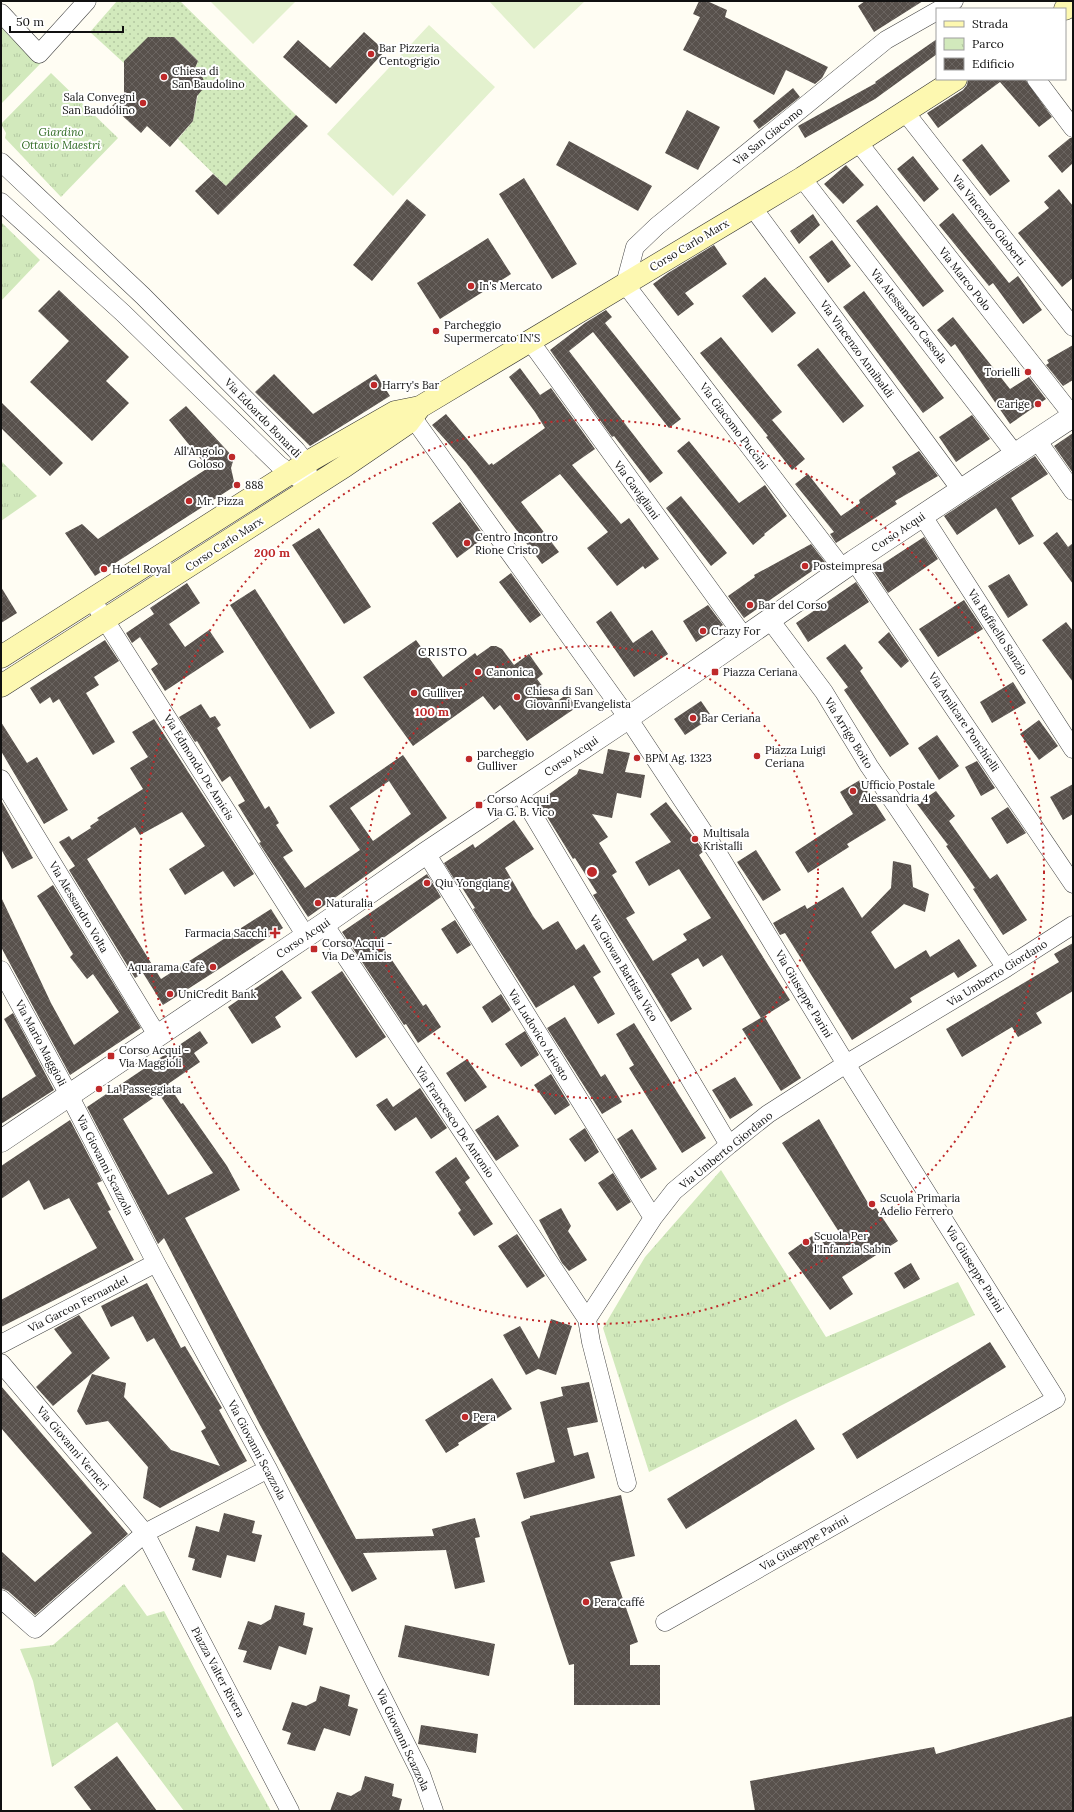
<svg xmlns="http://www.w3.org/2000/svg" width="1074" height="1812" font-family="Lora,serif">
<defs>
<pattern id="grass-dots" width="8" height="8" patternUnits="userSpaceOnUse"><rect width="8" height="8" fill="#d2e9bc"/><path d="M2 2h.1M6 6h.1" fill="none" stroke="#b3c7a1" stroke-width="1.8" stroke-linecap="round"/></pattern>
<pattern id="park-tufts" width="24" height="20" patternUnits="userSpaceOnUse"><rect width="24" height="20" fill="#d2e9bc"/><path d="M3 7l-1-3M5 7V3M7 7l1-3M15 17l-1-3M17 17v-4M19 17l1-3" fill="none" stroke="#b3c7a1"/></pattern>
<pattern id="building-cross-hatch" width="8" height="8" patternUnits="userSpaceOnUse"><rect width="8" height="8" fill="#58514c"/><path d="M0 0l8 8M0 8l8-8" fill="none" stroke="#6b6561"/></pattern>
</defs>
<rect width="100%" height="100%" fill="#fffdf3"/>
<path fill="url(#grass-dots)" d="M117,1H180L296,115L226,186L178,139L193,121L198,94L204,87L202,76L195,69L198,61L174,37L125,64L90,32Z"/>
<path fill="url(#park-tufts)" d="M1,26L41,63L1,104Z
M51,73L118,138L61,197L5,138L6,133L1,124Z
M1,222L40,260L1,301Z
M1,461L37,496L1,521Z
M721,1170L826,1337L958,1282L975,1315L792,1400L649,1472L603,1328L645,1257Z
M124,1584L147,1616L164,1611L229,1735L271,1811H184L117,1722L52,1767L33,1681L20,1649L53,1645Z"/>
<path fill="#e3f1ce" d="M210,1H296L253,44Z
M489,1H585L534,49Z
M429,25L495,87L393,196L327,134Z"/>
<path fill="url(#building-cross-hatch)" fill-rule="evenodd" d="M699,1H707L727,10L725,17L828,67L822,78L815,84L786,70L774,95L683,50L700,17L693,14Z
M865,1H923L874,32L858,6Z
M364,32L385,51L336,104L283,57L298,40L330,68Z
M148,37H174L198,61L195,68L202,76L204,81L203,89L197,96L193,121L170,147L147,126L141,133L112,106L124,94V61Z
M937,39V54L875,99L805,138L798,126L876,83L875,82Z
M968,79H1025L1052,117L1039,127L1000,82L938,128L927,113L963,90L967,85Z
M793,88L800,97L759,129L753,121Z
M687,110L720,127L698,170L665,153Z
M296,115L308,126L218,215L195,191L213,174L226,186Z
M1070,138H1073V163L1062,173L1048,156Z
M569,141L652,186L638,211L556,165Z
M982,144L1010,181L990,196L962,160Z
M913,156L939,189L924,202L897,169Z
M846,165L864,185L843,204L824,184Z
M524,178L577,264L552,279L499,194Z
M1059,189L1073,206V278L1062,287L1018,233L1049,208L1044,202Z
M407,199L426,215L372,281L353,265Z
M877,205L944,291L923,307L856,221Z
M953,213L1009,283L1018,276L1042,310L1023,324L993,283L989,286L939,225Z
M813,214L820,225L799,244L790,231Z
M488,238L511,274L440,319L417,283Z
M832,240L851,266L828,283L809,257Z
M714,245L727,264L685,293L694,304L678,316L653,284L668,273Z
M765,277L796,313L772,333L742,296Z
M59,290L129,357L106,381L129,403L92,441L30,382L69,341L38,311Z
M864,291L944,398L923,413L843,307Z
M606,310L612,317L605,323L681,419L669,428L593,332L569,351L663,473L650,483L614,436L612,437L550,350L585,323Z
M953,317L1010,389L1029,377L1046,399L1010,424L955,344L951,347L937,330Z
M721,337L782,412L772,420L805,459L792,470L766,437L768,436L700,353Z
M1073,345V380L1063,386L1046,365L1049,363L1047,360Z
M818,348L864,406L843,423L797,365Z
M520,368L540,395L551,388L595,449L572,465L621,524L629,518L659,559L645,569L643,566L617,586L587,548L608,532L560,474L521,502L559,552L542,564L466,463L432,425L446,414L489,465L492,463L493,465L545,428L535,412L509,377Z
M274,374L313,414L376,374L390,396L310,446L255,392Z
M1,402L63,463L50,476L1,428Z
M186,406L234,458L231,468L235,486L95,576L65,533L82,524L98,539L208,468L169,420Z
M972,415L990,439L956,462L939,437Z
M1073,433V473L1054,446Z
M689,441L739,503L765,485L787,516L764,534L765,535L753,545L677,451Z
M919,451L938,476L895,501L897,504L836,543L830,534L834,532L795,484L808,474L841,516L860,503L859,500L896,474L892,467Z
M1035,456L1048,474L1011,498L1034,536L1019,545L996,508L957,535L944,516Z
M681,496L727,553L711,566L666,508Z
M460,502L485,537L457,558L432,523Z
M319,528L371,607L344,624L292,545Z
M1057,532L1068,547L1073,543V584L1043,543Z
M924,537L938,559L888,593L873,570Z
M811,544L825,562L744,618L728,596L755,577L754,575Z
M511,573L541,615L530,623L499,582Z
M1009,574L1028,605L1008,618L988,586Z
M856,582L869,602L808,642L796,623Z
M187,583L200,603L169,624L185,647L209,630L224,652L165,691L151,669L158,664L140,637L132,643L126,633L154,614L150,608Z
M1,587L17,613L1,623Z
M255,589L335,713L310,729L230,605Z
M964,600L983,629L938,657L919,629Z
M708,605L723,625L696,642L683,621Z
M611,611L633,643L652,630L668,654L634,677L596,622Z
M1066,622L1073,631V682L1042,640Z
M889,632L909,661L901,668L878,642Z
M105,640L119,661L94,677L99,685L86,693L115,742L93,755L59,699L53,703L50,697L40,704L30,688Z
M416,640L443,677L475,653L477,656L491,646H496L502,649L514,665L529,654L543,674L537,679L555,703L567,694L577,707L527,741L500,705L494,710L483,696L413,746L363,677Z
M845,644L863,668L860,671L909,744L890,757L844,690L848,687L826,658Z
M1013,682L1026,703L992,723L980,702Z
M701,701L712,717L685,735L674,719Z
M201,704L210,718L215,716L221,725L217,728L265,809L269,806L279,823L276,825L293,851L283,857L305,888L360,850L329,806L403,755L447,818L308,917L259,843L261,842L238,805L245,801L230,776L222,782L197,741L195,742L179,717ZM389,781L411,814L373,841L350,808Z
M154,719L254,874L234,887L223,871L185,895L169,869L205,846L182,812L140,835L135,827L87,859L161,979L271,909L283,928L163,1005L143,973L135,978L69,870L75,866L59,842L69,836L72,840L91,828L90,826L99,820L97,818L143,789L130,768L148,757L132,732Z
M1039,720L1058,746L1039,760L1020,734Z
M1,722L27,763L37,757L68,810L44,824L1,751Z
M937,735L959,766L939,780L918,748Z
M608,749L630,753L625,772L645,775L641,798L617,793L612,818L592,814L608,837L599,843L617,872L612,875L635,913L626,918L653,961L687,940L683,934L711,918L679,869L649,886L635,862L671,842L650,814L666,802L704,851L699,855L790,1000L761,1018L722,955L703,967L698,958L671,974L692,1009L671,1022L593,895L597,893L575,858L573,859L538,802L577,774L579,769L603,774Z
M977,761L995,788L981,796L965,767Z
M860,780L886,820L847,844L849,847L808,873L795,852L853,814L840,792Z
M1073,784V814L1063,820L1050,797Z
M936,791L955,816L949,821L990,879L997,874L1027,920L1003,935L973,889L975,888L946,846L948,845L917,804Z
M1,800L33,858L12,869L1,849Z
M1008,807L1026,833L1007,844L991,818Z
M514,820L534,849L505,868L533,916L543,930L558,921L576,950L584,944L601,972L593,977L615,1014L598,1024L574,985L536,1008L473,909L475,908L461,886L459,887L444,863L473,844L475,848Z
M756,850L781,890L763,901L737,862Z
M893,861L911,865L913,887L929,894L925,912L904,904L871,932L895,969L926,950L930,957L959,939L977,966L958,978L954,972L910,998L912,1002L852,1040L785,933L780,935L773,923L805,905L807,909L843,887L862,918L891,888Z
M427,874L441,897L379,941L423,1006L426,1004L441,1027L418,1043L406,1024L404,1025L342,932Z
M53,885L141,1028L70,1075L1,947V897L51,1003L74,1045L119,1012L93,974L87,979L70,957L73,954L37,896Z
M455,920L471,945L457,954L441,929Z
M1073,943V991L1036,1013L1042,1023L1018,1037L1012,1027L962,1057L946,1029L1059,962L1054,954Z
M282,970L302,998L275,1017L281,1027L252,1044L228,1007Z
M342,971L386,1037L356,1058L311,992Z
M501,994L511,1010L492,1023L482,1007Z
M13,1013L54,1090L1,1124V1099L36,1076L4,1019Z
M764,1016L801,1078L781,1091L742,1029Z
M565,1017L601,1077L605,1074L622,1102L602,1114L547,1028Z
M634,1023L706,1138L682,1153L629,1068L634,1065L616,1034Z
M200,1031L208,1043L194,1053L200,1062L168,1084L181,1104L183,1103L227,1166L240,1190L185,1218L356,1539L434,1536L432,1529L475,1518L480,1537L475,1538L485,1582L455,1589L446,1550L363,1553L377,1579L352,1592L260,1425L164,1238L158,1244L87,1107ZM159,1094L213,1173L168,1195L123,1119Z
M525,1031L539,1055L521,1067L505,1044Z
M467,1059L487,1087L465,1102L446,1073Z
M551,1074L570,1105L555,1115L534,1085Z
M735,1077L753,1105L730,1119L712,1090Z
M420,1088L447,1128L431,1139L416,1117L395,1131L376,1105L387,1098L393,1107Z
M498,1115L519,1146L496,1161L475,1130Z
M819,1119L872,1210L876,1208L898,1241L842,1277L853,1294L830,1310L788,1253L812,1236L819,1245L839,1232L782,1143Z
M70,1120L102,1181L97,1183L111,1210L108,1211L134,1260L1,1327V1300L97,1248L69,1198L44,1210L29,1180L1,1199V1166Z
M585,1128L599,1152L585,1162L569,1139Z
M632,1129L657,1169L641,1179L617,1139Z
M456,1157L470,1178L465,1182L493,1224L474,1236L458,1213L461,1210L435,1172Z
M613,1173L631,1202L617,1211L598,1183Z
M561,1208L571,1226L568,1231L587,1260L569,1271L562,1263L539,1220Z
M517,1234L545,1276L527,1288L498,1246Z
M911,1263L920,1279L904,1289L894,1273Z
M147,1283L181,1348L185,1346L222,1408L219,1410L247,1461L160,1508L143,1498L148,1467L108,1421L86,1425L77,1411L92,1374L126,1383L124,1397L171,1450L220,1466L201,1431L206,1428L154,1338L147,1342L133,1316L111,1327L101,1306Z
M79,1315L110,1358L53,1406L36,1387L72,1353L54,1329Z
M551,1319L572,1326L556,1375L538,1369L526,1375L503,1335L520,1326L539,1359Z
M990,1342L1006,1367L857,1459L842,1434Z
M492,1378L512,1409L458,1443L459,1445L446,1453L425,1420Z
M589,1382L598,1422L567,1428L574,1456L588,1452L595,1478L524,1499L516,1473L555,1462L540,1402L563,1396L561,1387Z
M1,1386L128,1534L35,1615L8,1591L1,1588V1551L35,1582L92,1533L1,1428Z
M796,1419L815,1449L686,1529L667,1499Z
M621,1495L635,1556L610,1562L638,1642L630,1645V1665H660V1705H574V1664L569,1665L521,1522L530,1518V1516Z
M224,1513L255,1521L252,1533L262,1535L255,1562L227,1555L221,1578L192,1570L195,1559L188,1557L196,1526L219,1532Z
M275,1605L305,1613L303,1625L313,1628L306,1655L279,1646L271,1670L243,1662L247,1651L238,1649L248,1621L261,1625L271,1619Z
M405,1625L495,1644L489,1676L398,1657Z
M320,1686L350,1695L348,1706L358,1709L350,1736L324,1728L315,1751L287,1744L291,1733L282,1730L292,1702L306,1706L316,1701Z
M1073,1716V1811H755L750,1781L934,1747L936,1754Z
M421,1725L478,1734L476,1753L418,1744Z
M117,1756L157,1811H92L74,1787Z
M365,1776L394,1784L392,1796L402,1799L399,1811H330L337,1792L351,1796L361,1790Z"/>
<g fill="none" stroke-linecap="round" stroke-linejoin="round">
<defs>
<path id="minor" d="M940,9L954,1
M1,13L39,54L87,1
M1036,79L1073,128
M905,112L1073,327
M858,142L1073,416
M1,162L143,296L296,450L306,463L311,488
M802,178L1015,454
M1,202L123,313L279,465L301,480
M753,208L961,490
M530,341L745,638
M413,418L628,718L720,857L846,1064L1056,1399L665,1622
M1037,440L1073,491
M922,515L1073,749
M854,561L1073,884
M843,569L625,284L635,247L657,226L886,40L937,11
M91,598L306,936
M770,620L824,692L869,766L1006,968
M1,779L157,1035
M519,791L729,1145
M426,853L653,1218
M324,924L587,1319
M1,970L69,1095L156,1263L268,1469L421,1774L434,1811
M1,1344L156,1263
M1,1363L145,1533L290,1811
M627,1483L591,1342L587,1319L653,1218L674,1191L729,1145L768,1114L846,1064L1006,968L1073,925
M1,1599L35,1629L145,1533L268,1469"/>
<path id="tertiary" d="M1,1141L324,924L426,853L628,718L854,561L1073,416"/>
<path id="secondary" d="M1065,9L1073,4
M1,657L306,463L395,412L420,407
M1,686L345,466L408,423L420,407L802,178L956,79"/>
</defs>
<use href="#minor" stroke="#434343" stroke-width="19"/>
<use href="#tertiary" stroke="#434343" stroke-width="23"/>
<use href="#secondary" stroke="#323232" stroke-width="23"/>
<use href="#minor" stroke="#fff" stroke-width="18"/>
<use href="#tertiary" stroke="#fff" stroke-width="22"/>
<use href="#secondary" stroke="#fdf8b0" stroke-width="22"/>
</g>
<g fill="none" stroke="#bf292a" stroke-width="2" stroke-dasharray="2 4">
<circle cx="592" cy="872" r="226"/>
<circle cx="592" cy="872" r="452"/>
</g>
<g fill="#bf292a" stroke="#fff" stroke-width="1.5">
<circle cx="371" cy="54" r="4"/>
<circle cx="164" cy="77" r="4"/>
<circle cx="143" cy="103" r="4"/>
<circle cx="471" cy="286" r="4"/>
<circle cx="436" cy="331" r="4"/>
<circle cx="1028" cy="372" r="4"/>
<circle cx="374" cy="385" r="4"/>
<circle cx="1038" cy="404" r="4"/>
<circle cx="232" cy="457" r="4"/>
<circle cx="237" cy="485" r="4"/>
<circle cx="189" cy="501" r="4"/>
<circle cx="467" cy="543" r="4"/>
<circle cx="805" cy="566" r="4"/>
<circle cx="104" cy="569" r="4"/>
<circle cx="750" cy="605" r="4"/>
<circle cx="703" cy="631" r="4"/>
<circle cx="478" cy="672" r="4"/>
<rect x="711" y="668" width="8" height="8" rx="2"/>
<circle cx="414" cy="693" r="4"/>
<circle cx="517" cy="697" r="4"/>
<circle cx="693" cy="718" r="4"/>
<circle cx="757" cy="756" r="4"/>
<circle cx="637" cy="758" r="4"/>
<circle cx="469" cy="759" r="4"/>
<circle cx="853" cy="791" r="4"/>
<rect x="475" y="801" width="8" height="8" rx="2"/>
<circle cx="695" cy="839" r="4"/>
<circle cx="427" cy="883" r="4"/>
<circle cx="318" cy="903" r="4"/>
<path d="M273 927h4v4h4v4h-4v4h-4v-4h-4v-4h4z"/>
<rect x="310" y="945" width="8" height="8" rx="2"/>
<circle cx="213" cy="967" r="4"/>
<circle cx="170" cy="994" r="4"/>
<rect x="107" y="1052" width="8" height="8" rx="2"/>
<circle cx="99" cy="1089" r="4"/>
<circle cx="872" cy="1204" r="4"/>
<circle cx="806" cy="1242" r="4"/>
<circle cx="465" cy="1417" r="4"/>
<circle cx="586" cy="1602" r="4"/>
</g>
<g text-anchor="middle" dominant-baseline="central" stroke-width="4" stroke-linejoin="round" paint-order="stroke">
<g font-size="11" fill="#101010" stroke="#fff" text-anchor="start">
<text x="379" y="48">Bar Pizzeria<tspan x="379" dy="13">Centogrigio</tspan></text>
<text x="172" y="71">Chiesa di<tspan x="172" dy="13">San Baudolino</tspan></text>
<text x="135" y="97" text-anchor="end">Sala Convegni<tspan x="135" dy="13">San Baudolino</tspan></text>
<text x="479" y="286">In's Mercato</text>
<text x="444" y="325">Parcheggio<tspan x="444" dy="13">Supermercato IN'S</tspan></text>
<text x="1020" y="372" text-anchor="end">Torielli</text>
<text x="382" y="385">Harry's Bar</text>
<text x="1030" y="404" text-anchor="end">Carige</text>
<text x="224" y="451" text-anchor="end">All'Angolo<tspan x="224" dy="13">Goloso</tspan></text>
<text x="245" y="485">888</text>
<text x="197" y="501">Mr. Pizza</text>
<text x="475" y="537">Centro Incontro<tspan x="475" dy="13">Rione Cristo</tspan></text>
<text x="813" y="566">Posteimpresa</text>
<text x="112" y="569">Hotel Royal</text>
<text x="758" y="605">Bar del Corso</text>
<text x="711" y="631">Crazy For</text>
<text x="486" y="672">Canonica</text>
<text x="723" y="672">Piazza Ceriana</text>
<text x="525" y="691">Chiesa di San<tspan x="525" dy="13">Giovanni Evangelista</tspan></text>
<text x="422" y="693">Gulliver</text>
<text x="701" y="718">Bar Ceriana</text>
<text x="765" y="750">Piazza Luigi<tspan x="765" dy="13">Ceriana</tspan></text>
<text x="477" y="753">parcheggio<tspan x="477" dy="13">Gulliver</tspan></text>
<text x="645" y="758">BPM Ag. 1323</text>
<text x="861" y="785">Ufficio Postale<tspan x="861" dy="13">Alessandria 4</tspan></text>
<text x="487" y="799">Corso Acqui -<tspan x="487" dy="13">Via G. B. Vico</tspan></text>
<text x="703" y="833">Multisala<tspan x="703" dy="13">Kristalli</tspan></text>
<text x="435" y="883">Qiu Yongqiang</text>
<text x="326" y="903">Naturalia</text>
<text x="267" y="933" text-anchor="end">Farmacia Sacchi</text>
<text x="322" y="943">Corso Acqui -<tspan x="322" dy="13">Via De Amicis</tspan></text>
<text x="205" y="967" text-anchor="end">Aquarama Cafè</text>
<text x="178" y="994">UniCredit Bank</text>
<text x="119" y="1050">Corso Acqui -<tspan x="119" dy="13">Via Maggioli</tspan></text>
<text x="107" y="1089">La Passeggiata</text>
<text x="880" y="1198">Scuola Primaria<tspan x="880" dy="13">Adelio Ferrero</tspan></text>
<text x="814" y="1236">Scuola Per<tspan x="814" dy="13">l'Infanzia Sabin</tspan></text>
<text x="473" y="1417">Pera</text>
<text x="594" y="1602">Pera caffé</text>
</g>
<g font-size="11" font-style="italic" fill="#2c6820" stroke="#fff">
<text x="61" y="132">Giardino<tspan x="61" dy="13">Ottavio Maestri</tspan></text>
</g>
<g font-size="11" fill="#101010" stroke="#fff">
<text transform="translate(768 136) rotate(-39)">Via San Giacomo</text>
<text transform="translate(989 220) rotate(52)">Via Vincenzo Gioberti</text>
<text transform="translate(689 245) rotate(-31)">Corso Carlo Marx</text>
<text transform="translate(965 279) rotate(52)">Via Marco Polo</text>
<text transform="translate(909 316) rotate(52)">Via Alessandro Cassola</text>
<text transform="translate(857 349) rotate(54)">Via Vincenzo Annibaldi</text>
<text transform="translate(263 418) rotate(46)">Via Edoardo Bonardi</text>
<text transform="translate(734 426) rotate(53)">Via Giacomo Puccini</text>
<text transform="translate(637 490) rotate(54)">Via Gavigliani</text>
<text transform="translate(898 532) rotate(-34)">Corso Acqui</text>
<text transform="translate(224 544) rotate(-33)">Corso Carlo Marx</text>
<text transform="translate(998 632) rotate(57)">Via Raffaello Sanzio</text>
<text transform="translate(964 722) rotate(56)">Via Amilcare Ponchielli</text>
<text transform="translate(849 733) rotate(58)">Via Arrigo Boito</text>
<text transform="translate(571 756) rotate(-34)">Corso Acqui</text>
<text transform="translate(199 767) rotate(58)">Via Edmondo De Amicis</text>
<text transform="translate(79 907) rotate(59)">Via Alessandro Volta</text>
<text transform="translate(303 938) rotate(-34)">Corso Acqui</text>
<text transform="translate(624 968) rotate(59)">Via Giovan Battista Vico</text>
<text transform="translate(997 973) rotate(-32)">Via Umberto Giordano</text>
<text transform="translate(804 994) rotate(59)">Via Giuseppe Parini</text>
<text transform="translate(539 1035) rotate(58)">Via Ludovico Ariosto</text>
<text transform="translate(41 1043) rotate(62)">Via Mario Maggioli</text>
<text transform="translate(455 1122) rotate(56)">Via Francesco De Antonio</text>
<text transform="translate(726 1150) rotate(-39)">Via Umberto Giordano</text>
<text transform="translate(105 1165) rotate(63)">Via Giovanni Scazzola</text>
<text transform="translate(975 1269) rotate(58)">Via Giuseppe Parini</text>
<text transform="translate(78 1304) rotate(-27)">Via Garcon Fernandel</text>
<text transform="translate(73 1448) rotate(50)">Via Giovanni Verneri</text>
<text transform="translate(257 1450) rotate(62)">Via Giovanni Scazzola</text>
<text transform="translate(804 1543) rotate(-30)">Via Giuseppe Parini</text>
<text transform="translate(218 1672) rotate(62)">Piazza Valter Rivera</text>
<text transform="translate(403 1740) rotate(65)">Via Giovanni Scazzola</text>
</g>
<g font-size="12" letter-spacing="1" fill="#101010" stroke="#fff">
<text x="443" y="651">CRISTO</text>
</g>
</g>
<circle cx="592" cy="872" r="6" fill="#bf292a" stroke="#fff" stroke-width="2"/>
<g font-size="12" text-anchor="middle" font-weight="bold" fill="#bf292a" stroke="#fff" stroke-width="4" stroke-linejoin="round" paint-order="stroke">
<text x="272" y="557">200 m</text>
<text x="432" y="716">100 m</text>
</g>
<rect width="1074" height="1812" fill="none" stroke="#101010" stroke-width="4"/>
<rect x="936" y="8" width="130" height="72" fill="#ffffff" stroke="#9f9f9f"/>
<rect x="944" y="21" width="20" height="6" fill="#fdf8b0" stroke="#9f9f9f"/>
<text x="972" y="28" font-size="12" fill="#101010">Strada</text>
<rect x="944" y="38" width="20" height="12" fill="url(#park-tufts)" stroke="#9f9f9f"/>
<text x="972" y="48" font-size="12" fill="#101010">Parco</text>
<rect x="944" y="58" width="20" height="12" fill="url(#building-cross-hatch)" stroke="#9f9f9f"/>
<text x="972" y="68" font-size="12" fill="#101010">Edificio</text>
<path d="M10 26v6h113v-6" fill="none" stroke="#101010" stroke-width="2"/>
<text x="16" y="26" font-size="12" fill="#101010" stroke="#ffffff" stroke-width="3" paint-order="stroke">50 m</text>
</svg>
